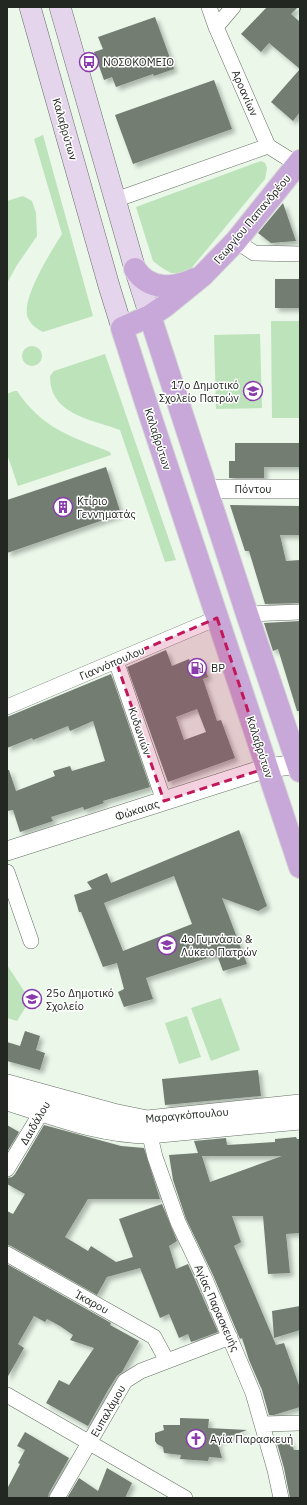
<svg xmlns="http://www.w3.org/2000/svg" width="307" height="1505" font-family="'IBM Plex Sans',sans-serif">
<defs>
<filter id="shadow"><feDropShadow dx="3.5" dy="3.5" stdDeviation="2" flood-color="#0004"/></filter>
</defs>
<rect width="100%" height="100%" fill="#eaf7e9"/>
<path fill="#bde3ba" d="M43,135L93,316L43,332C37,329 31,325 28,318C20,300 52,250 62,234L34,139Z
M261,161L265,163L267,168L265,179L189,271L183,274L171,273L162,268L153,261L136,207Z
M23,196L32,201L36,213L37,236L17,265L7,283V201Z
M271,321H300V418H272Z
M260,334L262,408L216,409L214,335Z
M22 356a10 10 0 1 1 20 0a10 10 0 1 1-20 0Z
M105,354L176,560L165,562L120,430C91,419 50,415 50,376L54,371Z
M14,391H17C43,429 70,436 110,452L111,455L18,486L7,454V394Z
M7,965L30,1000L17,1021L7,1018Z
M221,998L240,1050L211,1061L191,1008Z
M187,1016L201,1057L179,1064L165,1023Z"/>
<path fill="#737d72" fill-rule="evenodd" filter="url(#shadow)" d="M267,7H298L291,14L300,22V112L293,121L271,102L300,69L269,43L261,52L241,34Z
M155,17L174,69L154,76L153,74L116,87L112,77L104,80L94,52L103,49L98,37Z
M214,80L232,129L133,164L115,115Z
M283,203L296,241L271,243L258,233Z
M275,279H300V308H275Z
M235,443H300V467H264V478H229V461H235Z
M106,467L121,514L7,553V500Z
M230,505L300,506V535H280L286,561L300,560V603L265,604L249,551H245Z
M300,621V711H297L278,649L273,651L264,623Z
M166,650L172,666L189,659L191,663L202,659L208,677L203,679L217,721L221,720L235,758L168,782L127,667ZM197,709L206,732L184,740L176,717Z
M111,674L150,787L103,801L104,803L84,810L83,807L51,817L53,821L20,832L13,810L7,811V770H9L16,791L55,776L53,771L70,766L72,771L105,761L93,721L70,731L68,726L33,740L32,738L7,748V717Z
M239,830L267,906L258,911L222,898L247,964L223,971L217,955L146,978L153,999L124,1007L118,992L124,989L117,963L103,967L81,912H79L74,895L92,889L87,882L107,873L111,883ZM174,876L192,924L123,951L104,903Z
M25,1031L40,1036L36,1050L45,1053L40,1070L7,1061V1042L20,1046Z
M258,1070L261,1096L165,1105L162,1079Z
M7,1125L19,1132L7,1152Z
M44,1125L121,1146L144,1148L160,1199H88L65,1237L88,1251L91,1246L116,1262L133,1257L119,1219L162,1204L177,1241L169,1246L176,1269L188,1264L218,1332L191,1342L188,1334L179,1338L169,1314L160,1318L140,1268L107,1277L97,1295L11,1246L7,1245V1211L13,1214L25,1194L7,1184V1178L12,1177L15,1174Z
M296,1137L297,1139H300V1233L286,1234L290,1273L268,1274L263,1216H232L241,1242L234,1246L276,1345L284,1343L300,1388V1407L274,1415H269L262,1390L249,1360L242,1338L240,1339L213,1275L186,1219L173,1180L169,1155L198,1153L194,1141L226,1138L227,1145L275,1142V1139ZM202,1156H282L210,1182Z
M7,1264L111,1323L110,1325L139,1341L122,1372L117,1376L108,1390L88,1426L46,1403L59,1380L69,1385L94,1348L70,1340L73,1335L60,1326L47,1319L45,1322L34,1316L18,1344L24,1348L7,1378Z
M300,1306V1330L274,1338L272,1311Z
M180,1418L209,1419L208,1428L247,1430L217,1441L222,1458L209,1457L208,1461L180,1459L181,1455L164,1453L163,1447L157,1444L155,1441V1433L164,1430L163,1425H180Z
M25,1432L69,1458L49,1493L48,1498H7V1489L20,1464L18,1463L25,1450L17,1446Z
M288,1437L294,1450H300V1498H290L284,1468L276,1440Z
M107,1468L132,1483L125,1498H67L79,1478L98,1491Z"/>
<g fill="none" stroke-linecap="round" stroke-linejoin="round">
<defs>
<path id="minor" d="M209,7L216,27L268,146L297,164
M216,27L233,7
M115,200L268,146
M236,241L254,253L300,254
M247,614L300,612
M116,661L164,801
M7,707L217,618
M7,872L31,941
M147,1123L155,1157L178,1222L205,1279L253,1393L275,1470L281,1498
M7,1169L47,1103
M7,1254L154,1337L167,1361
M7,1395L185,1498
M263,1424L300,1423
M57,1498L125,1381L141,1371L230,1337"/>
<path id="tertiary" d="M207,489H300
M7,851L267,768L300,764
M7,1084L113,1113L147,1120L300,1104
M7,1101C53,1115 100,1134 149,1134L300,1120"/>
<path id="secondary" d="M30,7L109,286L122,328
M60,7L135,269L150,316"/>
<path id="primary" d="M300,161L236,241L202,276L165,306L150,316L122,328L146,403L300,867
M135,269C149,291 174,289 195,279
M150,316L247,614L300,771"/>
</defs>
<use href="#minor" stroke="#656f64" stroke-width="16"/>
<use href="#tertiary" stroke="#656f64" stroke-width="20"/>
<use href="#secondary" stroke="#656f64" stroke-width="22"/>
<use href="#primary" stroke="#d7d8d7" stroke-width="24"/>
<use href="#minor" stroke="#fff" stroke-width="15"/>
<use href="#tertiary" stroke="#fff" stroke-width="19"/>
<use href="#secondary" stroke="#e4d4ec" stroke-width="21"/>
<use href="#primary" stroke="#c8a8d9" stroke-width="22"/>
</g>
<path fill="#c2185b" fill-opacity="0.2" stroke="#c2185b" stroke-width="3" stroke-dasharray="8 5" stroke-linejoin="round" d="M217,618L267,768L164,801L116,661Z"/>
<defs>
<symbol id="bus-ring" viewBox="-11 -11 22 22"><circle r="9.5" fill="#fff" stroke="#893bab" stroke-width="1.5"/><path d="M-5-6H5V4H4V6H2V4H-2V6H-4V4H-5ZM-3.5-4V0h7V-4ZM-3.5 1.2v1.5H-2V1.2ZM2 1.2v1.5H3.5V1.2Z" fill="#893bab"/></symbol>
<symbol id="school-ring" viewBox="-11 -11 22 22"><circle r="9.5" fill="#fff" stroke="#893bab" stroke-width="1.5"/><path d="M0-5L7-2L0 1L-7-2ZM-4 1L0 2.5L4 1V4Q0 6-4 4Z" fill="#893bab"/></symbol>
<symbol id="building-ring" viewBox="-11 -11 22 22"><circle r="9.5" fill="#fff" stroke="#893bab" stroke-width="1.5"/><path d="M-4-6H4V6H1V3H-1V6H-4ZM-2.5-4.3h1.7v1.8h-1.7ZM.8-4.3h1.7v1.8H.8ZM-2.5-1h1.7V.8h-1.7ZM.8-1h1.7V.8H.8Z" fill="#893bab"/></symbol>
<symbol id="fuel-ring" viewBox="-11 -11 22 22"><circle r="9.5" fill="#fff" stroke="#893bab" stroke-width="1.5"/><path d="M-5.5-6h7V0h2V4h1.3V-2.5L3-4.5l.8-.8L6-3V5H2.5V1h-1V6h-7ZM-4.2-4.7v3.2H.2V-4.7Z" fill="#893bab"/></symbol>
<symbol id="church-ring" viewBox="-11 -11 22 22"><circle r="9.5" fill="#fff" stroke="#893bab" stroke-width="1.5"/><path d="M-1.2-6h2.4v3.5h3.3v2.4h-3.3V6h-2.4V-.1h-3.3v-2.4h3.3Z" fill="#893bab"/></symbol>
</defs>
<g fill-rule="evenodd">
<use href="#bus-ring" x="78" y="51" width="22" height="22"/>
<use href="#school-ring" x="242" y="380" width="22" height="22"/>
<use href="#building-ring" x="52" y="496" width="22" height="22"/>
<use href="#fuel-ring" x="186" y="657" width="22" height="22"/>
<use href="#school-ring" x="156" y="934" width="22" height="22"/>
<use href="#school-ring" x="21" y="988" width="22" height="22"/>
<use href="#church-ring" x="185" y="1428" width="22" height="22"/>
</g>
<g text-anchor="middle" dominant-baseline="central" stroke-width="3" stroke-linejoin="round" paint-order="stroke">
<g font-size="11" fill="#222722" stroke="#fff" text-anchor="start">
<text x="103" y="62">ΝΟΣΟΚΟΜΕΙΟ</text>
<text x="239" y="385" text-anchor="end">17ο Δημοτικό<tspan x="239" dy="13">Σχολείο Πατρών</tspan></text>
<text x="77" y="501">Κτίριο<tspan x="77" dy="13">Γεννηματάς</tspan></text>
<text x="211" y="668">BP</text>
<text x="181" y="939">4ο Γυμνάσιο &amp;<tspan x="181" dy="13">Λύκειο Πατρών</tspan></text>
<text x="46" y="993">25ο Δημοτικό<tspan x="46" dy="13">Σχολείο</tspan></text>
<text x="210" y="1439">Αγία Παρασκευή</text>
</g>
<g font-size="11" fill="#222722" stroke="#fff">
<text transform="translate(245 93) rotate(66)">Αροανίων</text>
<text transform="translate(65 129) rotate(74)">Καλαβρύτων</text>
<text transform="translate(252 219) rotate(-50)">Γεωργίου Παπανδρέου</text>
<text transform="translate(158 439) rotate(72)">Καλαβρύτων</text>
<text x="253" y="489">Πόντου</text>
<text transform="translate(112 663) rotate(-23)">Γιαννόπουλου</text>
<text transform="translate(140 731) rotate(71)">Κυδωνιών</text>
<text transform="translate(260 747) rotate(72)">Καλαβρύτων</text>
<text transform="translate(137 810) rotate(-18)">Φώκαιας</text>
<text transform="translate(187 1115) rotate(-5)">Μαραγκόπουλου</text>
<text transform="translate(35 1123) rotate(-60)">Δαιδάλου</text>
<text transform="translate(92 1302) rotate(29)">Ίκαρου</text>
<text transform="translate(217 1308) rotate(66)">Αγίας Παρασκευής</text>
<text transform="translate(108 1411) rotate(-60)">Ευπαλάμου</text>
</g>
</g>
<rect width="307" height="1505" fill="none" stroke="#222722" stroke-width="16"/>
</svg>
